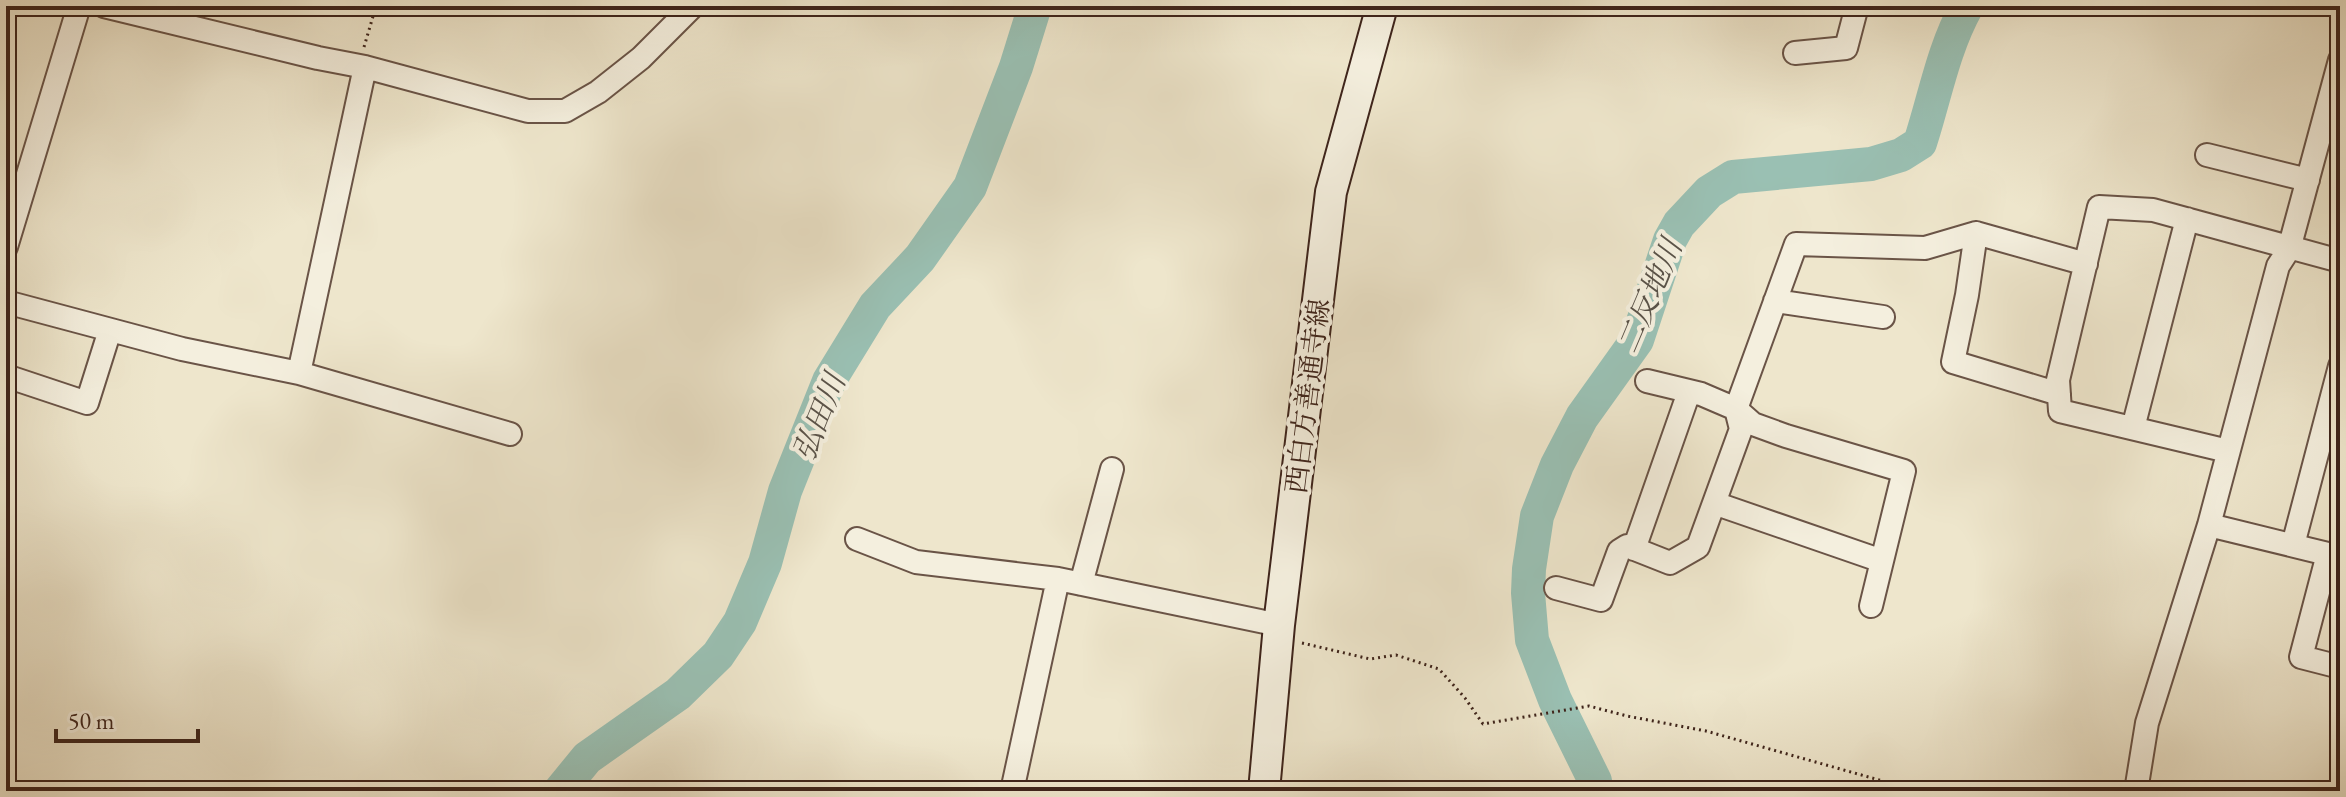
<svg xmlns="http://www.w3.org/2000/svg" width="2346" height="797" font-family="'EB Garamond','Noto Serif JP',serif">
<rect width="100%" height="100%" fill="#eee6cc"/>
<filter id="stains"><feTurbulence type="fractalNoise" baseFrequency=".0025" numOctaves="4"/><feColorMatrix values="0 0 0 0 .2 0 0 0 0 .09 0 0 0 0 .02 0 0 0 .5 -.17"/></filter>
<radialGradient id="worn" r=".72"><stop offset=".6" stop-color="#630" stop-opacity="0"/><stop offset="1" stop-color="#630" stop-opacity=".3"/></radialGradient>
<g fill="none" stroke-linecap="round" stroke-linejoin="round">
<path stroke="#9ac0b3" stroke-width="34" d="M560,791L587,758L678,694L718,655L740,622L765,563L785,491L829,381L875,306L920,258L970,187L1016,67L1035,6
M1596,791L1595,781L1555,700L1532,640L1528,593L1529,569L1537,516L1557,465L1582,417L1637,340L1670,240L1679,224L1709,192L1733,177L1871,164L1901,155L1920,143C1935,97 1943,49 1967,6"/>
<defs>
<path id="street" d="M104,6L318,58L365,67L528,111H565L598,92L641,58L693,6
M1795,53L1846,48L1857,6
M2207,155L2308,180
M1976,233L1967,295L1953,362L2059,394
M6,247L79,6
M1775,301L1883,317
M6,302L182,349L299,373L510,434
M299,373L365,67
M6,376L87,403L110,330
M1647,381L1701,394L1736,409L1753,424L1786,436L1904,471L1871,606
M2133,428L2187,219
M2228,451L2060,411L2058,380L2099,207L2153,210L2340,261
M1714,503L1882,561
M2209,525L2340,557
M857,539L916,562L1058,579L1279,625
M2293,545L2340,366
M1634,549L1689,392
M2328,554L2301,657L2340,667
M1081,584L1112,469
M1556,588L1601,600L1619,551L1627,546L1670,563L1698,547L1741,429L1736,409L1796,244L1925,248L1976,233L2086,264
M1012,791L1058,579
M2136,791L2147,723L2209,525L2278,266L2289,249L2340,60"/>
<path id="secondary" d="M1264,791L1279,625L1331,192L1382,6"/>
</defs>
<use href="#street" stroke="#6a5447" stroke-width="26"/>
<use href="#secondary" stroke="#3e241b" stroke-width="34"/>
<path stroke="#3e241b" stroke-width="3" stroke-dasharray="2 4" stroke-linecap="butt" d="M364,47L376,6
M1302,643L1370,659L1396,655L1439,669L1465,698L1483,724L1589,706L1627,716L1706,731L1918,791"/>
<use href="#street" stroke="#f4efde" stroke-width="22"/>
<use href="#secondary" stroke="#f4efde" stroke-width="30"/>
</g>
<g text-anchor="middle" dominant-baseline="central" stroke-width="8" stroke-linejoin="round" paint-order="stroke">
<g font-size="28" fill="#3e241b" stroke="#f4efde">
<text transform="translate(1307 396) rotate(-83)">西白方善通寺線</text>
</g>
<g font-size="30" font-style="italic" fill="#5a5349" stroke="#f4efde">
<text transform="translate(1649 296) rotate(-67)">二反地川</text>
<text transform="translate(819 417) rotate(-68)">弘田川</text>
</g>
</g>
<rect width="2346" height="797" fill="none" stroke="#eee6cc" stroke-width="32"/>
<rect x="8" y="8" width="2330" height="781" fill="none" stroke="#3e241b" stroke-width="4"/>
<rect x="16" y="16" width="2314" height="765" fill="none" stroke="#3e241b" stroke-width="2"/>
<path d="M56 729v12h142v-12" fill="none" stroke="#3e241b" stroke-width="4"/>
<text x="68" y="729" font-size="24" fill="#3e241b" stroke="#f4efde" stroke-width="6" paint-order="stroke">50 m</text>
<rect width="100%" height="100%" filter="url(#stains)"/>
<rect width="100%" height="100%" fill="url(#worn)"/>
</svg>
